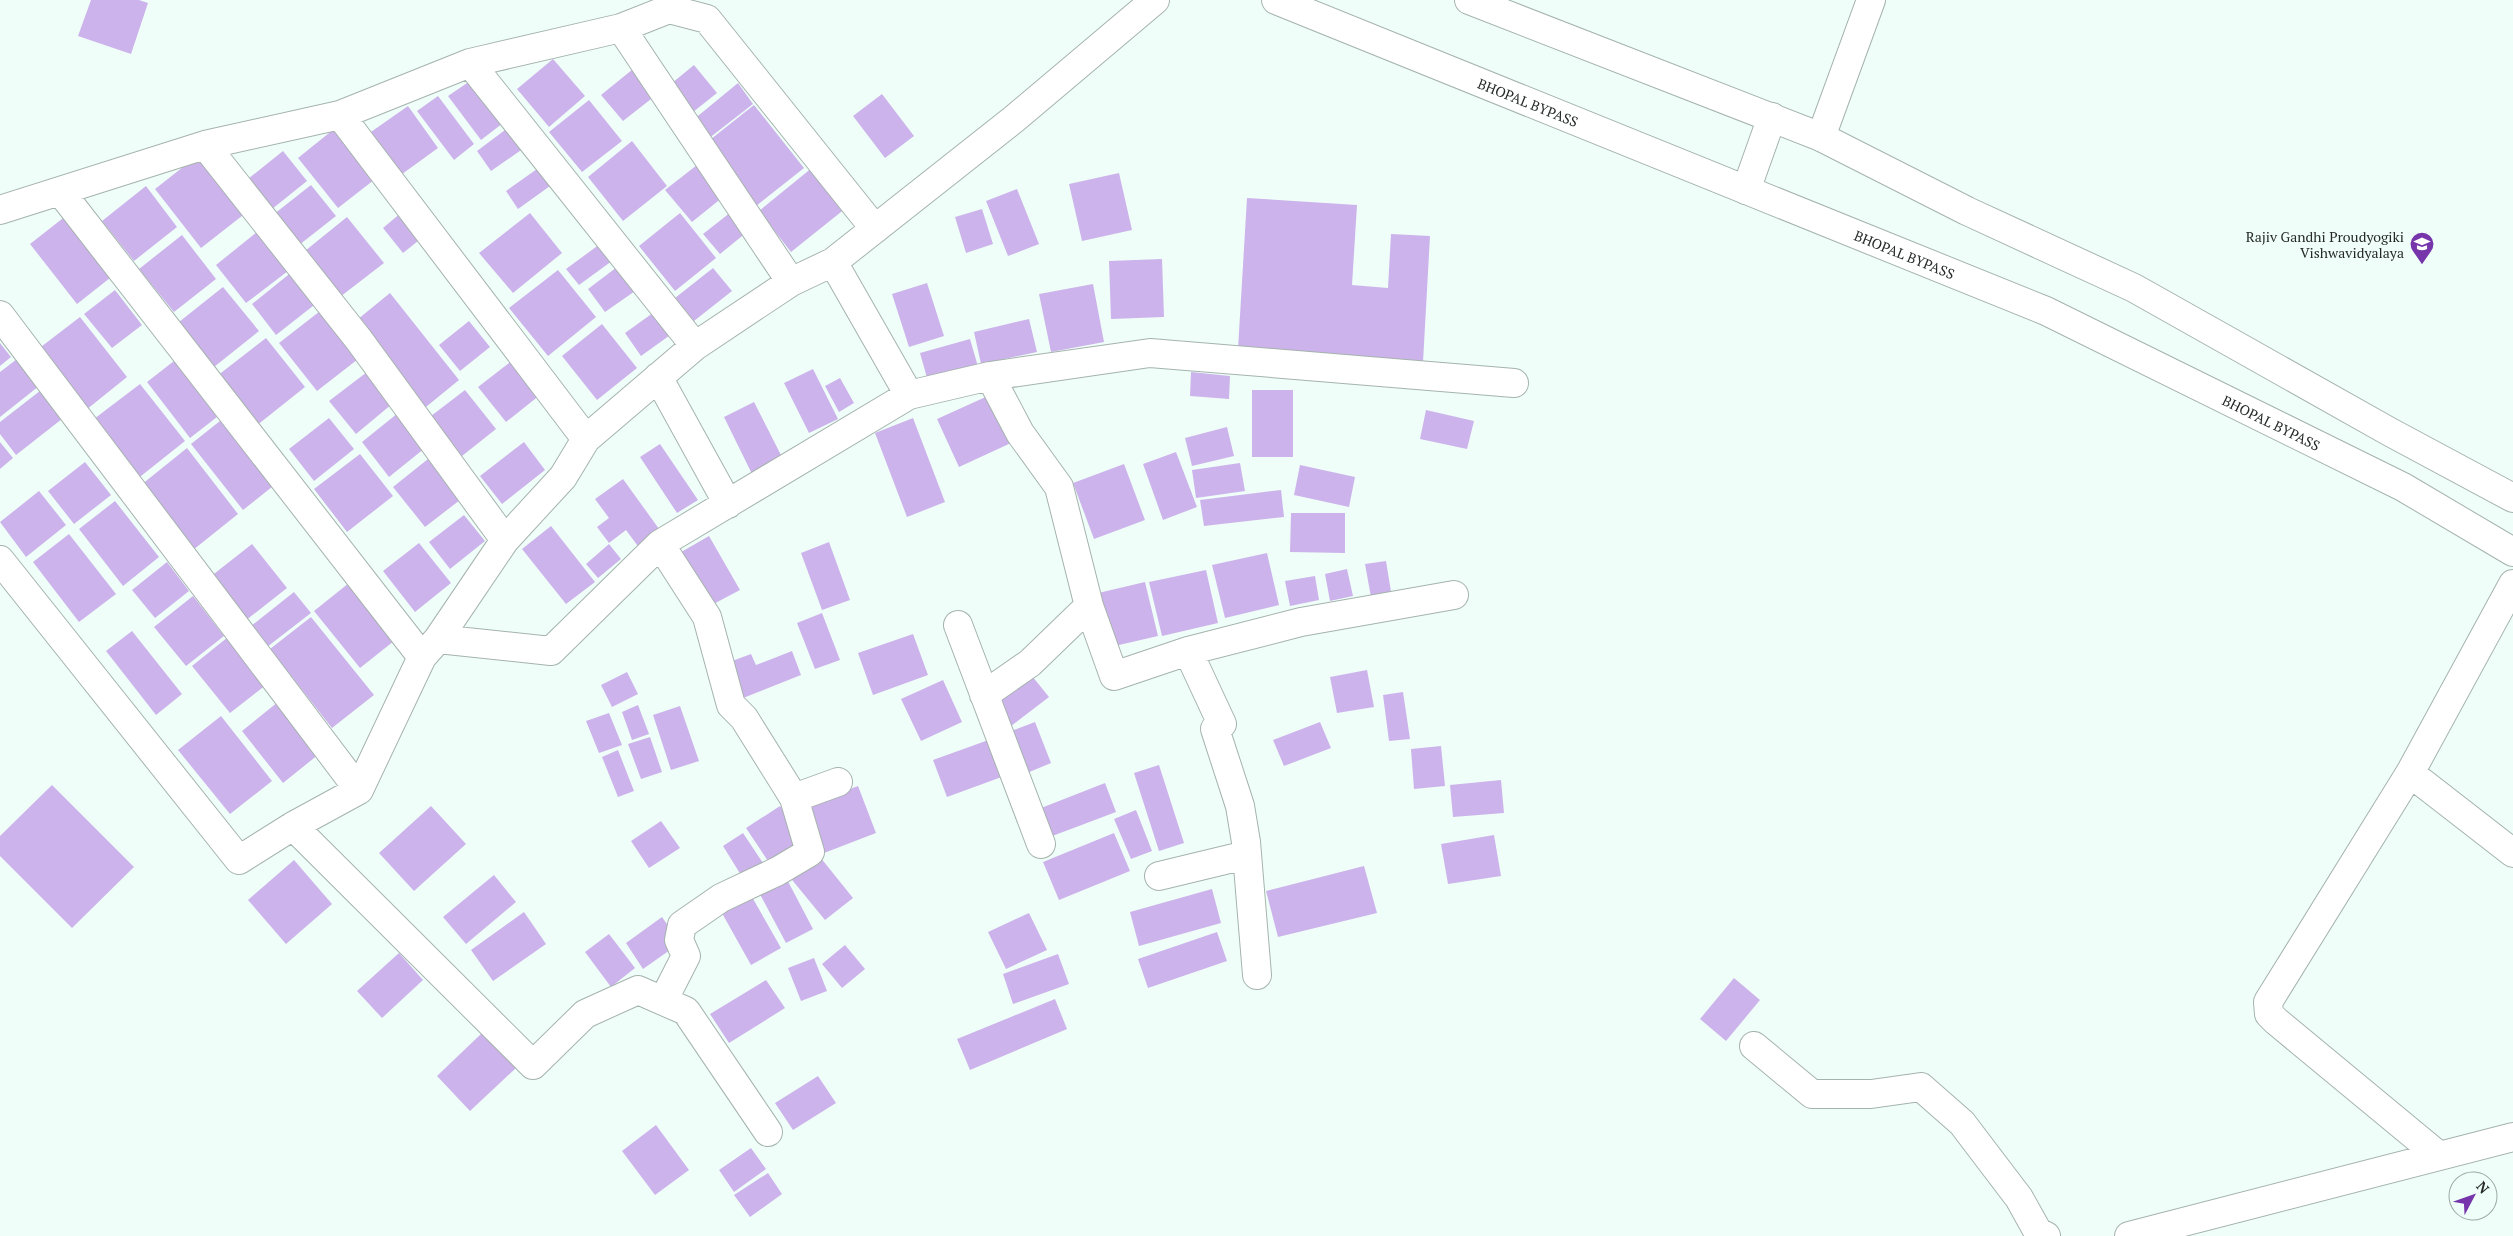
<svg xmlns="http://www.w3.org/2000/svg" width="2513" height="1236" font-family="'PT Serif',serif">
<rect width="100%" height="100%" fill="#effef8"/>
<path fill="#cdb3eb" d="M91,0H139L148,3L131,54L78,36Z
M553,59L585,96L549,127L517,89Z
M638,65L660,92L623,121L601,95Z
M694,65L717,93L688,116L666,88Z
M476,77L507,120L481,140L448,96Z
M738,83L753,104L708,139L693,120Z
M882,94L914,136L885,158L853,116Z
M438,96L474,144L454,160L417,111Z
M589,100L622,141L582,172L549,132Z
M754,105L804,168L756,206L706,143Z
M408,106L438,148L398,177L368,134Z
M339,125L379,176L338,208L298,158Z
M509,127L524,148L491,171L477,151Z
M632,141L667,186L623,221L588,177Z
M283,151L307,181L267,213L243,183Z
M201,153L247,212L201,248L155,189Z
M697,165L723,197L692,222L665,190Z
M813,167L846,208L791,252L759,211Z
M537,169L550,186L518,209L506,191Z
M1119,173L1132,230L1082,241L1069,184Z
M311,185L336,216L294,249L269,218Z
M146,186L177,227L134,261L102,221Z
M1017,189L1039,244L1008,256L986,201Z
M1247,198L1357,205L1352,285L1388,288L1391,234L1430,236L1423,362L1238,349Z
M982,209L993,244L966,253L955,217Z
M402,212L423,237L403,253L383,228Z
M731,212L747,232L720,254L703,234Z
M530,213L562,253L513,293L479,253Z
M680,213L716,258L675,291L639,246Z
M67,215L115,274L77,304L30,244Z
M347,217L384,263L336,300L300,255Z
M257,232L288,271L246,303L216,265Z
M182,235L216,279L174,312L139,269Z
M604,241L616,258L579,285L566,269Z
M1162,259L1164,317L1111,319L1109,261Z
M621,264L638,289L605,312L588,289Z
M713,268L732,291L694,321L675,298Z
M558,270L596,317L548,356L509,308Z
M293,271L318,302L276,335L252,304Z
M927,283L944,336L909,347L892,294Z
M1093,284L1104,342L1051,352L1039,294Z
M223,287L259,331L214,367L179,322Z
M115,290L142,325L112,348L84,314Z
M390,293L459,380L421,411L352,324Z
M324,308L362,356L317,391L279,343Z
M657,310L673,333L641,356L625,333Z
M80,317L127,377L81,414L33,353Z
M1029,319L1037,352L981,364L974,332Z
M469,321L490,347L460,371L439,345Z
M602,324L637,368L597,400L562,356Z
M266,338L305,387L256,426L217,376Z
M970,339L979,370L929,385L920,353Z
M0,343L11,357L0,366Z
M17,359L39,386L0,417V372Z
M513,360L540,395L506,422L478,387Z
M174,361L217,417L190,438L147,382Z
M813,369L838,419L809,433L784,383Z
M367,372L392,404L356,434L329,401Z
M1191,372L1230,376L1229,399L1190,396Z
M840,378L854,403L839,412L825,386Z
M140,384L185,441L136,480L90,422Z
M45,387L67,415L16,455L0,434V422Z
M465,390L496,429L462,456L431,416Z
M1252,390H1293V457H1252Z
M990,395L1011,443L959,467L937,419Z
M754,402L783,459L752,474L724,417Z
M1426,410L1474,421L1467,449L1420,439Z
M398,413L425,448L389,477L362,442Z
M225,417L277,483L243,510L191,444Z
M329,418L354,449L314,481L289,449Z
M913,418L945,502L907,517L875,433Z
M1227,427L1234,456L1192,466L1185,438Z
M0,442L13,458L0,469Z
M524,442L545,470L502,504L480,476Z
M660,444L698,500L677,513L640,457Z
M187,448L238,514L193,550L141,485Z
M1176,452L1197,507L1163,520L1143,464Z
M360,454L393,496L347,532L314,489Z
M428,459L460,500L425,527L393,487Z
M85,462L111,495L74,524L48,491Z
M1240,463L1245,491L1196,498L1192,470Z
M1124,464L1145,520L1094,539L1073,483Z
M1300,465L1355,477L1349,507L1294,495Z
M623,479L662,533L640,549L626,530L609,543L597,527L609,518L595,499Z
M1281,490L1284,517L1204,526L1200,500Z
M39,491L66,525L26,557L0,522Z
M115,501L159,557L123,586L79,529Z
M1291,513H1345V553L1290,552Z
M464,515L485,541L450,569L429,542Z
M551,526L595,582L566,604L522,549Z
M69,534L116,594L79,622L33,562Z
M709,536L740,590L706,608L676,555Z
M829,542L850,600L822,610L801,553Z
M419,543L451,583L415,612L383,571Z
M252,544L287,588L245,621L210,577Z
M609,544L621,559L598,578L586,564Z
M1267,553L1279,605L1225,618L1212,565Z
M1386,561L1393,604L1373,608L1365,564Z
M167,562L189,591L155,618L132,590Z
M1347,569L1353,596L1330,601L1325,574Z
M1206,570L1218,623L1162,636L1149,582Z
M1315,576L1319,600L1290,606L1285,581Z
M354,579L399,637L360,668L314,611Z
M1145,582L1158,636L1106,648L1094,594Z
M294,592L311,613L267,647L251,626Z
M193,596L224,636L186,666L154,627Z
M822,613L840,660L815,669L797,623Z
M311,617L374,695L332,728L270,649Z
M132,631L182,694L156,715L106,651Z
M913,634L928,675L873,695L858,653Z
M228,637L266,685L230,713L192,666Z
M792,651L801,675L738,700L724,664L751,654L756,665Z
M1367,670L1374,707L1337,713L1330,677Z
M627,672L638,694L612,707L601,685Z
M1032,676L1049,697L1011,726L994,704Z
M943,680L962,722L921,741L901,699Z
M1403,692L1410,739L1389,741L1383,695Z
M278,702L319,754L283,783L242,731Z
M638,705L649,734L632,740L622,712Z
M680,706L699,761L671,770L653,715Z
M609,713L622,745L599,753L586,721Z
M221,716L272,781L230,814L178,750Z
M1035,722L1051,763L1027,773L1011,731Z
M1320,722L1331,748L1284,766L1273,740Z
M650,737L662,772L641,779L628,744Z
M994,738L1007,775L947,797L933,760Z
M1441,746L1445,786L1414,789L1411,749Z
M618,750L634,791L618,797L602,757Z
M1159,765L1184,843L1159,851L1134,773Z
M1501,780L1504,813L1453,817L1450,785Z
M1105,783L1116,812L1047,838L1036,810Z
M52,785L134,867L72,928L0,856V836Z
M858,786L876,833L824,853L806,806Z
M431,806L466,844L414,891L379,853Z
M780,806L805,844L772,867L746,828Z
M1136,810L1152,851L1131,859L1114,819Z
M661,821L680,848L649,868L631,841Z
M743,833L765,866L744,880L723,846Z
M1114,833L1130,871L1059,900L1043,862Z
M1494,835L1501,876L1448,884L1441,844Z
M816,852L853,898L825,920L788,875Z
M294,860L332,904L286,944L248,900Z
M1364,866L1377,913L1278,937L1266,891Z
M782,870L813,929L786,943L755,885Z
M494,875L516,902L466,944L443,917Z
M1212,889L1221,923L1139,946L1130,912Z
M748,890L781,948L751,965L718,906Z
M524,912L546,944L493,981L471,950Z
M1029,913L1047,950L1006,969L988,932Z
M662,917L680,943L643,969L626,943Z
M1217,932L1227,961L1148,988L1138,959Z
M609,934L635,968L611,987L585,952Z
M845,945L865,969L842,988L822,964Z
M399,953L423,980L382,1018L357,991Z
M1058,954L1069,984L1013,1004L1003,974Z
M814,958L827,991L801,1001L788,968Z
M1734,978L1760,1000L1726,1041L1700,1019Z
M766,980L785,1008L729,1043L710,1014Z
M1055,999L1067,1029L970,1070L957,1039Z
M482,1033L516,1068L470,1111L437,1076Z
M818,1076L836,1103L793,1130L775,1103Z
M656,1125L689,1170L655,1195L622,1151Z
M751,1148L766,1169L734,1192L719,1170Z
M768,1173L782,1194L750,1217L734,1195Z"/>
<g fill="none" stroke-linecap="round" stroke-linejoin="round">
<defs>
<path id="minor" d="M621,28L791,282
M470,63L695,346
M340,115L586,439
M1821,137L1871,0
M205,145L359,340L505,540
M60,191L422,657
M0,210L205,145L340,115L470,63L621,28L669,9L707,19L875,229
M833,262L909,395
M0,315L359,790
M990,376L1020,433L1059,487L1089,606L1114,676L1188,651L1301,622L1454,595
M658,377L728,504
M660,544L707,617L731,705L744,718L794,798
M0,560L239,860L293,826L359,790L422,657L438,639L505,540L563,477L586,439L695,346L791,282L833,262L1014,119L1155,0
M958,625L1041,844
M438,639L551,651L660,544L909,395L990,376L1150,353L1514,383
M1188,651L1222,724L1215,729L1240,806L1246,842L1257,975
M984,695L1030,663L1089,606
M2410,773L2513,853
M293,826L533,1065L585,1014L638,990L686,1011L768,1132
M1159,876L1246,855
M663,1001L686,956L679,940L682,925L721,898L778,871L810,852L794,798L838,782
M1754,1046L1812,1094H1871L1921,1087L1962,1123L2019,1198L2038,1232L2046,1236
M2438,1155L2276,1021L2269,1014L2268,1002L2410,773L2513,584
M2129,1236L2513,1137"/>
<g id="major">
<path id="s1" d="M1276,0L2046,311L2403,487L2513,552"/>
<path d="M1469,0L1821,137L1967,211L2134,288L2390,432L2513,498"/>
<path d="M1746,190L1772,117"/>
</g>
</defs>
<use href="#minor" stroke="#a5b3ad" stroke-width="30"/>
<use href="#major" stroke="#a5b3ad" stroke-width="30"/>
<use href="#minor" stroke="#fff" stroke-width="28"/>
<use href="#major" stroke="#fff" stroke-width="28"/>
</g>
<defs>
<symbol id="university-pin" viewBox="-11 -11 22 30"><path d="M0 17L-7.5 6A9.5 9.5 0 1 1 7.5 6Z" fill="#7635aa" stroke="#effef8"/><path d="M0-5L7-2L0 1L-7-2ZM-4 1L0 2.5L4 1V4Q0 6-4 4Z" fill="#fff"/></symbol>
</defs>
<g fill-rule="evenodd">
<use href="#university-pin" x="2408" y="230" width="28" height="38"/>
</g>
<g text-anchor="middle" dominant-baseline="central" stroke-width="4.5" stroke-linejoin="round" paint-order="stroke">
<g font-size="14" fill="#252a28" stroke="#effef8">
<text stroke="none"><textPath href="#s1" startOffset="272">BHOPAL BYPASS</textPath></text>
<text stroke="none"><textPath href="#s1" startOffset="678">BHOPAL BYPASS</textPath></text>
<text stroke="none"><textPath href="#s1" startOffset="1082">BHOPAL BYPASS</textPath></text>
</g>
<g font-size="14" fill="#252a28" stroke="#effef8" text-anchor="end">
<text x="2404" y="236">Rajiv Gandhi Proudyogiki<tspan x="2404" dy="16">Vishwavidyalaya</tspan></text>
</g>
</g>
<g transform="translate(2473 1196) rotate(49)"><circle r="24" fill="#effef8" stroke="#9ea9a5"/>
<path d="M0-4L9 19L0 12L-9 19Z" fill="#7635aa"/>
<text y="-8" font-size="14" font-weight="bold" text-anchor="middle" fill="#252a28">N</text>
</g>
</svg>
